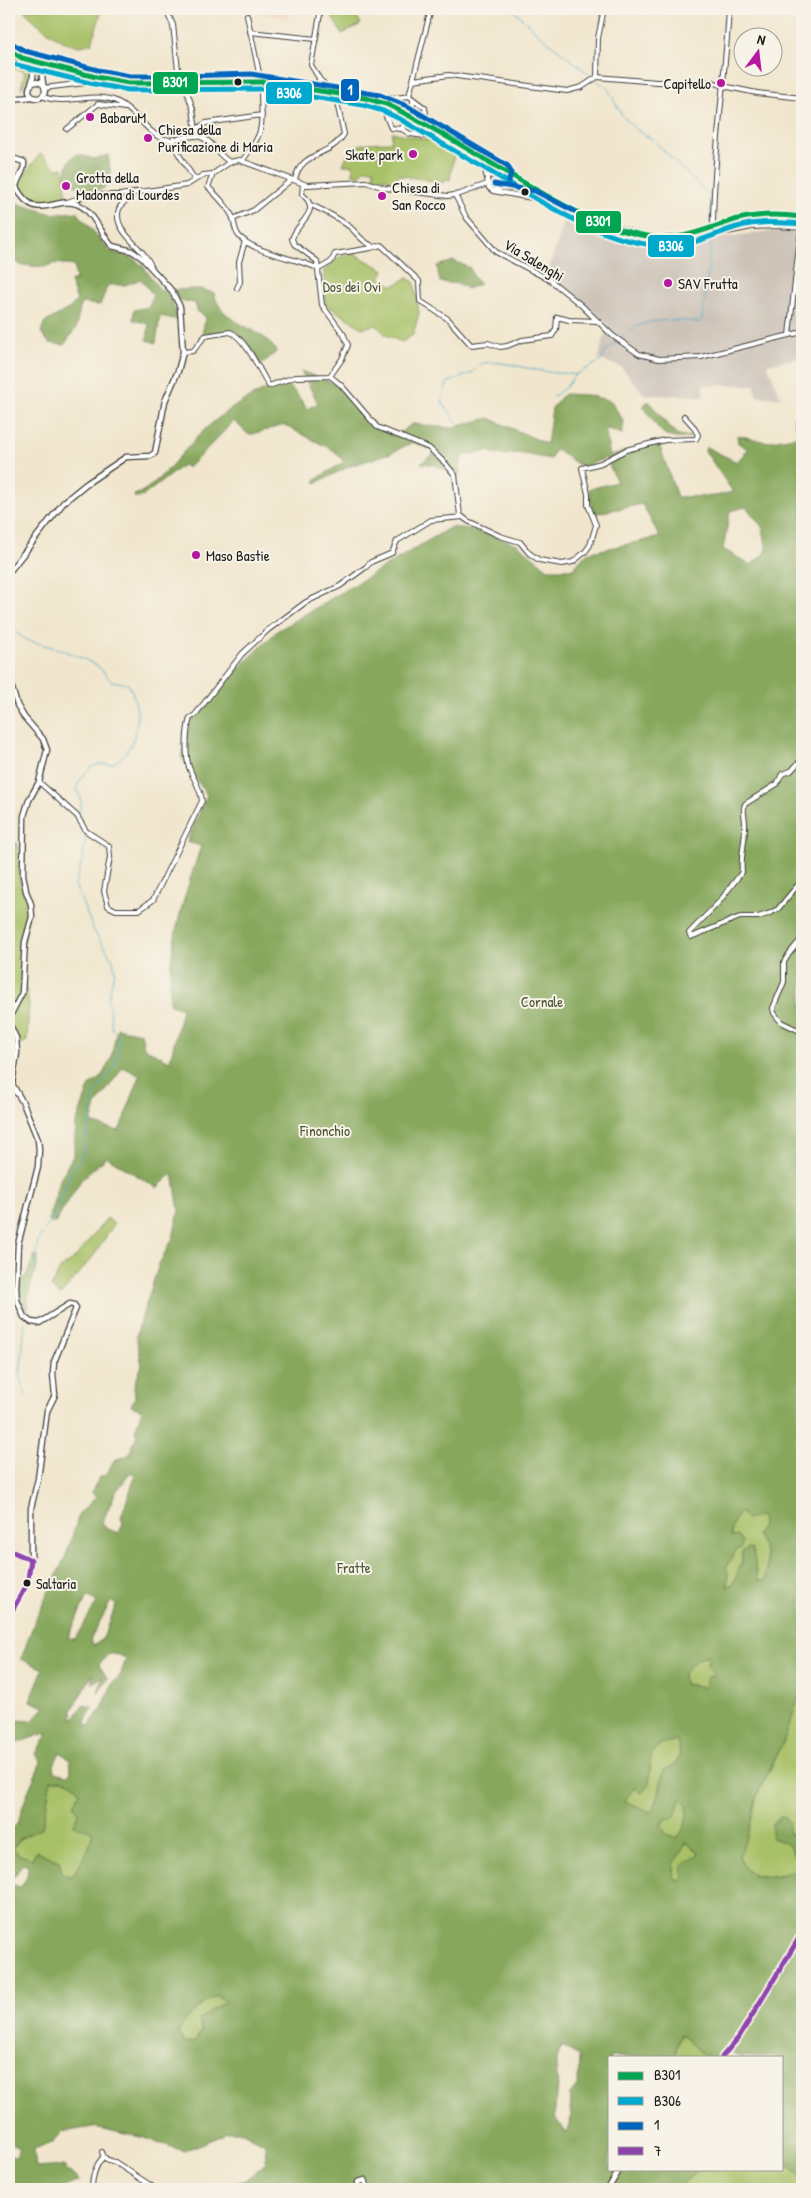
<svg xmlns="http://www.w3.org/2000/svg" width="811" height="2198" font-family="'Patrick Hand',sans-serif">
<rect width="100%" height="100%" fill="#f7f3e8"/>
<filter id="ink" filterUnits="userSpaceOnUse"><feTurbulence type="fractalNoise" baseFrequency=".02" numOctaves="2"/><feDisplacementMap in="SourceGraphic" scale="10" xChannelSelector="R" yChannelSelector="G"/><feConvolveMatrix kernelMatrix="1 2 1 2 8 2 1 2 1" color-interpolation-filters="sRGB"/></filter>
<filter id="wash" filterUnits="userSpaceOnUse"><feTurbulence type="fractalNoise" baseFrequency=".0096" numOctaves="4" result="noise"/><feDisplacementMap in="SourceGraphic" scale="20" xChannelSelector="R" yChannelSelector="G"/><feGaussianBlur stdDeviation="1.12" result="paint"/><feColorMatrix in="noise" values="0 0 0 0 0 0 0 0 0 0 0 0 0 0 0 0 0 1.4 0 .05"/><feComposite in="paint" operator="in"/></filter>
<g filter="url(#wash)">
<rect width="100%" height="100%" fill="#f1e6cd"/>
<path fill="#edd7ba" d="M247,9H289L288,18L248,13Z"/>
<path fill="#ccc2b8" d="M564,220L670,249L715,239L769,231L802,234V375L799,374V358L767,364L781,398L756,396L755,385H703L704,396L645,395L621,367L598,359L608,324L548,274Z"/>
<path fill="#a8c167" stroke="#626e42" d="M23,9H22H102L92,43C86,45 78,47 72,45C56,40 33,21 23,9Z
M347,9H353L361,24L342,34L332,17Z
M9,61C18,63 28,64 31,74L21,89L25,71L9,67Z
M411,120L437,135L441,141L407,131L405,125Z
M392,132L434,141L454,155L450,180L445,179L444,183L398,175L396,183L389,182L387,178H382L378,181L374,180V169H365L359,176L353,174V165H343C351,140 368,143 391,142Z
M41,153L57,169L63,168L67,196C60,198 51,203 44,202C32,201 17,193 20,180Z
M509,181L545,200L510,190L506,186Z
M777,217L788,221L758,220V224L713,230L741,220Z
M353,253L384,270L380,278L393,286L407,278L414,282L419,313L413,335L402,342L386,335L376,325L362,328L325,304L324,271L338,258Z
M17,842L20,881L29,911L20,965L29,1004L27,1041L9,1051V852Z
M107,1218L114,1224L95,1254L61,1295L51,1288L60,1269L74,1259Z
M35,1255L38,1256L37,1267L30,1287L26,1314L23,1313L19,1302L20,1281L26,1277Z
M741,1512L752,1517L761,1516C763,1539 770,1559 765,1582L759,1581C754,1571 756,1560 752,1549L742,1552C743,1565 739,1581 727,1587L728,1573L726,1568L736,1550L741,1548C728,1534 726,1526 741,1512Z
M709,1655L715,1676L705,1687L684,1684L683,1674C691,1664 697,1658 709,1655Z
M802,1688V1718L797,1736L802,1738V1839L797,1834L772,1837C791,1845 793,1847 799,1868C780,1877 741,1885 739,1853L749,1830L757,1795L783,1743Z
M677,1740C682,1758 680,1763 664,1770C659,1784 660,1801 651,1812L624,1801L635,1787L651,1755L660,1744Z
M51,1780C64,1779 75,1781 80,1793L74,1804L78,1813L74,1825L93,1831L89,1848L72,1877L62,1873L58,1861L36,1851L32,1859L20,1855L13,1849L19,1839L42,1828Z
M681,1799L688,1805C687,1819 686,1828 677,1838L666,1834L661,1825Z
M686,1842L699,1852C697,1857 687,1865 682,1872L683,1877L681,1881L674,1879V1864Z
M217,1995L225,2001C214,2011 199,2015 201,2032L195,2041L184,2043L178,2033C186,2014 200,2006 217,1995Z
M681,2034L705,2057H674Z
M782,2151L786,2153L790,2167L802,2178L798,2189H678L699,2169H782Z"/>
<path fill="#86a75c" stroke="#51623c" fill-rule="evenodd" d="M78,154L94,159L108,155L112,183L102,189L87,193L65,179C66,169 67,159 78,154Z
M9,201L52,214L77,212L110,251L132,258L143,266L160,290L200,289L214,293C220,320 247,324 266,339C270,342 273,347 277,351L260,366L236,331L202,334L206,317L198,312L195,303L171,299L178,320L160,316L156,343L147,340L149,324L133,320L134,310L149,307L153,295L141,279L125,285H108L100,305L81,303L76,328L64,345L49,343L41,332L44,323L70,308L77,300L70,282L76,280L74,266L57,263L43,267L21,265L9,258Z
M454,261L470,268L474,278L480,284L467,289L460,284L440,282L437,266Z
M301,371L337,385L378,429L396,436L412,424L451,428L489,418L547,444L552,408L564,394L587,395L611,401L624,422L622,434L605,428L610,456L658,441L677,497L715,496L733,492L705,451L706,447L737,462L748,449L738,443L737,435L766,442L799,436L793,418L802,412V1688L783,1743L757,1795L749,1830L739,1857C741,1861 744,1867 747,1870C759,1883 787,1875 799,1867C793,1848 791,1844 772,1838V1824L782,1816L789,1821V1834H797L802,1839V2189H798L802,2178L790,2167L786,2153L782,2151V2057H740L729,2051L726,2057H705L681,2034L674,2057H610V2169H699L678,2189H212L245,2180L266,2163L265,2144L243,2132H226L221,2136L184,2151L145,2138L93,2127L62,2132L53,2142L34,2149L36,2168L64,2166L79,2181L60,2189H9V2154L15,2158L20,2148L9,2143V1831L17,1824L27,1794L41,1762L36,1754L48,1732L17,1743L9,1741V1733L16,1720L32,1721L45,1707L30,1701L43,1669L21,1659L34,1623L67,1553L79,1514L96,1497L91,1492L100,1477L106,1475L114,1460L129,1455L137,1435L135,1430L142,1410L131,1406L135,1397L134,1386L142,1365L136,1336L159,1264L173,1238L179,1211L173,1173L157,1188L107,1157L81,1180L55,1223L48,1221L60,1180L74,1154L76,1123L90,1085L100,1079L111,1059L117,1028L141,1033L144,1048L170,1061L182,1009L170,1005C167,946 183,901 201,846L187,842L207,795L181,757L191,721L221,686L277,631L451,527L472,529L517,544L548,569H573L587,553L660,537L642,504L593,514L589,489L617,482L606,458L582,467L555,449L551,459L517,453L502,455L486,451L462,456L459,477L435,465L421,463L436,452L413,442L391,453L350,466L316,483L315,480L344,462L335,451L284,425L249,435L234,421L188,468L183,465L143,496L135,498L134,495C154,490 185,449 201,433C225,410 253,394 283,382L296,393L307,409L318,403ZM746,507L763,528L767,551L751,565L723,549L730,511ZM123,1067L140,1076L119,1131L91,1123L96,1105ZM131,1472L135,1477L121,1517L123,1523L119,1533L107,1529L102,1523L115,1493ZM741,1512L746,1519L761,1516L762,1525L757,1535C768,1554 769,1559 765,1581H759C754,1571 756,1560 752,1549L748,1548L742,1552V1562L733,1584L727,1587L728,1573L726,1568L736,1550L741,1548L742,1541L738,1536L731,1537C730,1527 734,1519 741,1512ZM87,1596L97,1602L75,1639L68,1638ZM111,1601L116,1605L103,1638L94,1646L90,1640ZM109,1653L122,1656L126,1659L120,1676L113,1682L102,1708L88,1727L85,1722L93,1707L83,1705L73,1720L72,1710L93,1674L92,1683L103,1677L98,1692L108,1679L99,1665ZM709,1655L707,1665L715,1675L707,1677L704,1687L684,1684L683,1674C691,1664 697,1657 709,1655ZM677,1740C683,1757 680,1763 664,1770C660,1784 660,1801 651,1812L624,1801L635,1787L641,1794L649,1784L651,1755L660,1744ZM60,1752L70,1760L71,1771L67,1775L54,1772V1765ZM51,1780C64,1779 75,1781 80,1793L74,1804L78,1813L74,1825L93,1832L89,1848L72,1877L62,1873L59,1861L36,1851L32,1859L20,1855L13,1848L19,1839L42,1828ZM681,1799L687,1805C687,1819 686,1828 677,1838L666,1834L661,1825L665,1819L674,1818ZM686,1842L699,1852L697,1856L682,1865L683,1877L681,1881L674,1879V1864ZM22,1864L28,1866L27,1877L21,1887L10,1884ZM217,1995L225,2001L199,2019L201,2032L195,2041L184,2043L178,2033C186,2014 200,2006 217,1995ZM561,2046L579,2056L578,2085L569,2096L572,2115L566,2134L554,2116L558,2087L556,2065Z
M648,401L677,435L690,437C661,443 659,427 643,406Z"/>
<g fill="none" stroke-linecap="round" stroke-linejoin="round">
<path stroke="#48a8c7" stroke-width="1" d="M512,9L541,36L608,89L622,115L635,129L652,139L711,197L710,225
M619,339C642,316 670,320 699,322L702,319L712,238
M553,397L566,387L575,375L601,361L606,351L617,342
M457,423L442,402L447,383L472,373L482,363C503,360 526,369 548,372C557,374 565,372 575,375
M9,622L14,631L26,640L62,650L84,659L98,666L111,681L128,684C143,708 140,747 114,763C110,765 106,764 102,764C91,764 85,773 79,782C75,789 80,793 81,800C82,805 79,810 79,815
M26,1311L22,1298L35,1263L38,1240L56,1213L70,1173L83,1154L94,1094L114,1068L119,1044L118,1035L112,1029L108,998L115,971L113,960L94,931L75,885L83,858L86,834
M25,1322L20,1377L26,1396"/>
</g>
</g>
<g filter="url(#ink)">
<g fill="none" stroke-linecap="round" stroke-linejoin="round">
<path stroke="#c6beaa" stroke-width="4" stroke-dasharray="4 2" stroke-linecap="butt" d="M259,73L261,92"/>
<defs>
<path id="minor" d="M166,9L173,25L179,79
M321,9L311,65L320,80L330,88L396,98L409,96
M247,15L259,73
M250,32L316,39
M9,50L20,57
M597,77L598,38L604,9
M413,80L449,75L567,91L582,87L597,77L657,82H713L723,86L757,93L802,98
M44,88L85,83
M308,88L320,80
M186,89L193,109L196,131
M42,96C65,107 94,90 118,102C133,109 144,128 159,137C171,144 184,135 197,136C212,138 217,156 230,162
M409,96L431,9
M409,96L425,108L427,120L432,128
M365,98L368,102L383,109L391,128L402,129
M413,111V100
M67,129L98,104L125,108
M402,129L410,134L432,137L463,155
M402,129L404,123L408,120
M194,136L198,128L206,123L262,115
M442,136L446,142L484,165L489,188L493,191L499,189L502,184V179L498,175L487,176
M173,139L178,153L195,180
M242,161C265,131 262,128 261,92
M213,174L208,187C217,196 228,206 233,218C235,225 234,230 239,236C255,254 298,258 319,269L331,262L335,254L371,248V245C361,241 358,234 350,227C338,218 325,211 311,205
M295,180C300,151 331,157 344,134L335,94
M303,184L302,194C323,212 297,221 292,239L294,244L317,261L322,305L344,335L348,345L342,359L330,376L341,385L377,427L429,448L445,463L455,475L460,515L468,521L500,536L520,542L529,553L539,560L562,564L573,562L585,552L590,545L596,525L588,505V494L582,468L601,463L626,450L645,445L665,440L696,439L698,435L693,426L684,416
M493,191L532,198L571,218L603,229L647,241L678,242L752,227L779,226L802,228
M135,192C130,197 122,202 119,209C111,232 147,248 152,269
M455,195L466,217L496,252L550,280L581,305L613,336L639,354L659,359L701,357L802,332
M67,202L89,195H120L187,185L203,175L213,174L230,162L239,160L307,185L366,182L385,188L448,196L460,194L487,184
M233,219L254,210L291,180
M713,222C714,150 725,80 729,9
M371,248L381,245L419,281L420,301L448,319L471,345L488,343L500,347L507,346L522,340L552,336L556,329L557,317L569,320L598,321
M237,288L240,282L239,262L245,241
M789,335L801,228
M183,352L193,351L205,336L230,332C245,337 261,373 269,386L295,377L330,376
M802,759L791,771L782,774L777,784L745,804C742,811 745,816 745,823C746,840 740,855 742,872L719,902L689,933L691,937L740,917H758L768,914L778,909L802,880
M39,782L77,816L86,831L109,846L110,857L104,891L108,906L116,910H139L153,900L202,801C201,788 193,779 189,767C185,754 186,731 190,718L195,715L242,654L268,630L306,602L340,586L366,567L371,562L392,553L397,541L431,520L463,517
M802,938L789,954L784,962V982L773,1008L774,1013L781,1022L802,1032
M9,1090L18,1093
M9,1550L31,1560L32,1557
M102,2152C104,2160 108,2160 115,2162L156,2189
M92,2189C92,2177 95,2166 103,2157
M801,2189L802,2186"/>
<path id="tertiary" d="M23,59C32,66 36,73 31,84
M29 90a8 8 0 1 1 16 0a8 8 0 1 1-16 0Z
M43,84L42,76L44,71L62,70
M9,99L32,97
M9,120L11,109L10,99
M9,157L24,162C25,173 17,177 16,187C36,224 54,196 77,204C93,210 101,234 112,246L132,251L142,258L172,291L180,307L183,352L178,371L165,401L155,453L150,456L126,457L86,484L64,502L9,572
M9,678L17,705L24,717L43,739L47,750L39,782L29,800L24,816L23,875L26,891L31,904L32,917L25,942L22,993L9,1018V1023L16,1038L17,1053L12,1084L23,1103L38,1140L39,1149L38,1167L18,1244L16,1289L17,1300L24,1317L31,1322L39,1323L70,1304L74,1305L76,1308L54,1362L53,1374L55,1395L47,1411L38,1479L31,1508V1560L27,1584L9,1616
M722,2057L739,2037L802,1933
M359,2189L358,2182L365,2180L368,2189
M608,2189L620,2169"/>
<path id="primary" d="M9,55L96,77L129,83L182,84L227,81L263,82L365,98L386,104L403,112L564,206C597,222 646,243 682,237C698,235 712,227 726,223C752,214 776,213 802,217"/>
</defs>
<use href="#minor" stroke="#3c3a37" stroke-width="6"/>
<use href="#tertiary" stroke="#3c3a37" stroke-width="7"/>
<use href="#primary" stroke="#3c3a37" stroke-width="8"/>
<use href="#minor" stroke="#fff" stroke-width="4"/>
<use href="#tertiary" stroke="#fff" stroke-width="4.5"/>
<use href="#primary" stroke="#f4c16a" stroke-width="5.5"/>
<defs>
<path id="bus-1" d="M9,50L22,58L96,77L129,83L263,82L365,98L386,104C435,127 481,158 528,185C567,208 608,231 653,237C685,241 709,227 738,219C759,214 780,214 802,217"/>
<path id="bus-2" d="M9,63L94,84L128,90L262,89L363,105L383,111L400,119C434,139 469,159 504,180C553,209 609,245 668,246C693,246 714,234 737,227C758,221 779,222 801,224"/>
<path id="bus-3" d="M13,44L25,51L98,70L130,76H182L251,74L380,95L407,106L508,166L511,172L509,181
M494,184L535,191L574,211"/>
<path id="bus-4" d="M9,1550L31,1560L27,1584L9,1616
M722,2057L739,2037L802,1933"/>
</defs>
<use href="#bus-1" stroke="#f7f3e8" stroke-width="9"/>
<use href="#bus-2" stroke="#f7f3e8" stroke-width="9"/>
<use href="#bus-3" stroke="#f7f3e8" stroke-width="9"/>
<use href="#bus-4" stroke="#f7f3e8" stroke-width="9"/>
<use href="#bus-1" stroke="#00a651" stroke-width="5"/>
<use href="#bus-2" stroke="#00a9ce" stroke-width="5"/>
<use href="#bus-3" stroke="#0065bd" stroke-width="5"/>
<use href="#bus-4" stroke="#8e44ad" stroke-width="5"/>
</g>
</g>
<g fill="#1c1c1c" stroke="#f7f3e8" stroke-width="2">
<circle cx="238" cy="82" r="4.5"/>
<circle cx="525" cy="192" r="4.5"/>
<circle cx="27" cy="1583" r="4.5"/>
</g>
<g fill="#b5179e" stroke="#f7f3e8" stroke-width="2">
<circle cx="721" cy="83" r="5"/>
<circle cx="90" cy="117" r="5"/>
<circle cx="148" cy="138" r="5"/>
<circle cx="413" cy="154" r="5"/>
<circle cx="66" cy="186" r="5"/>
<circle cx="382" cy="196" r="5"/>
<circle cx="668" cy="283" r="5"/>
<circle cx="196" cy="555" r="5"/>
</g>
<g text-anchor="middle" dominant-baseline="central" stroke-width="4" stroke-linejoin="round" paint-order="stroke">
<g font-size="14" fill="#1c1c1c" stroke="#f7f3e8" text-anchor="start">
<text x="36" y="1583">Saltaria</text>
</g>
<g font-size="15" fill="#1c1c1c" stroke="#f7f3e8" text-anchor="start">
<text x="711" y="83" text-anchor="end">Capitello</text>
<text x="100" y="117">BabaruM</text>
<text x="158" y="129">Chiesa della<tspan x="158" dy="17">Purificazione di Maria</tspan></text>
<text x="403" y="154" text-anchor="end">Skate park</text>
<text x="76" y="177">Grotta della<tspan x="76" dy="17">Madonna di Lourdes</tspan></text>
<text x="392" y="187">Chiesa di<tspan x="392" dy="17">San Rocco</tspan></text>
<text x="678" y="283">SAV Frutta</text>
<text x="206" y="555">Maso Bastie</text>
</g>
<g font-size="15" fill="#1c1c1c" stroke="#f7f3e8">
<text transform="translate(534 260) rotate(31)">Via Salenghi</text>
</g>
<g font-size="15" fill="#4d5636" stroke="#f7f3e8">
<text x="352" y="286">Dos dei Ovi</text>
<text x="542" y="1001">Cornale</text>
<text x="325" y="1130">Finonchio</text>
<text x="354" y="1567">Fratte</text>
</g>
</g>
<g stroke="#f7f3e8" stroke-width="2">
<rect x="152" y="71" width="47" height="24" rx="5" fill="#00a651"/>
<rect x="340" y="78" width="20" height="24" rx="5" fill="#0065bd"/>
<rect x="265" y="81" width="48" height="24" rx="5" fill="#00a9ce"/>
<rect x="575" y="210" width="47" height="24" rx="5" fill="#00a651"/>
<rect x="647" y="234" width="48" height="24" rx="5" fill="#00a9ce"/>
</g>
<g font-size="14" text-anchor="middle" font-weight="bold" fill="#fff">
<text x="175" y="87">B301</text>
<text x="350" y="95">1</text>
<text x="289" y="98">B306</text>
<text x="598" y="226">B301</text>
<text x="671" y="251">B306</text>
</g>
<rect width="811" height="2198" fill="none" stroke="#f7f3e8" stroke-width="30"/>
<rect x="608" y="2056" width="175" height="115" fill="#f7f3e8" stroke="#9f9d96"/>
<rect x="618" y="2072" width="25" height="8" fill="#00a651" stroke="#9f9d96"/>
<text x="654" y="2080" font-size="15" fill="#1c1c1c">B301</text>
<rect x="618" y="2097" width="25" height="8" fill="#00a9ce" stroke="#9f9d96"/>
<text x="654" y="2106" font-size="15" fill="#1c1c1c">B306</text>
<rect x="618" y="2122" width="25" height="8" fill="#0065bd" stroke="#9f9d96"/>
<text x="654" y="2130" font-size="15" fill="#1c1c1c">1</text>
<rect x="618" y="2147" width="25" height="8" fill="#8e44ad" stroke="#9f9d96"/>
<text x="654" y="2156" font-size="15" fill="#1c1c1c">7</text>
<g transform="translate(758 52) rotate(15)"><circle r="24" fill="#f7f3e8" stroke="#9f9d96"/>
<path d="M0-4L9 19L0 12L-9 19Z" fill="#b5179e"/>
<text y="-8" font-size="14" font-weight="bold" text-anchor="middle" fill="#1c1c1c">N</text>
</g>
</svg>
